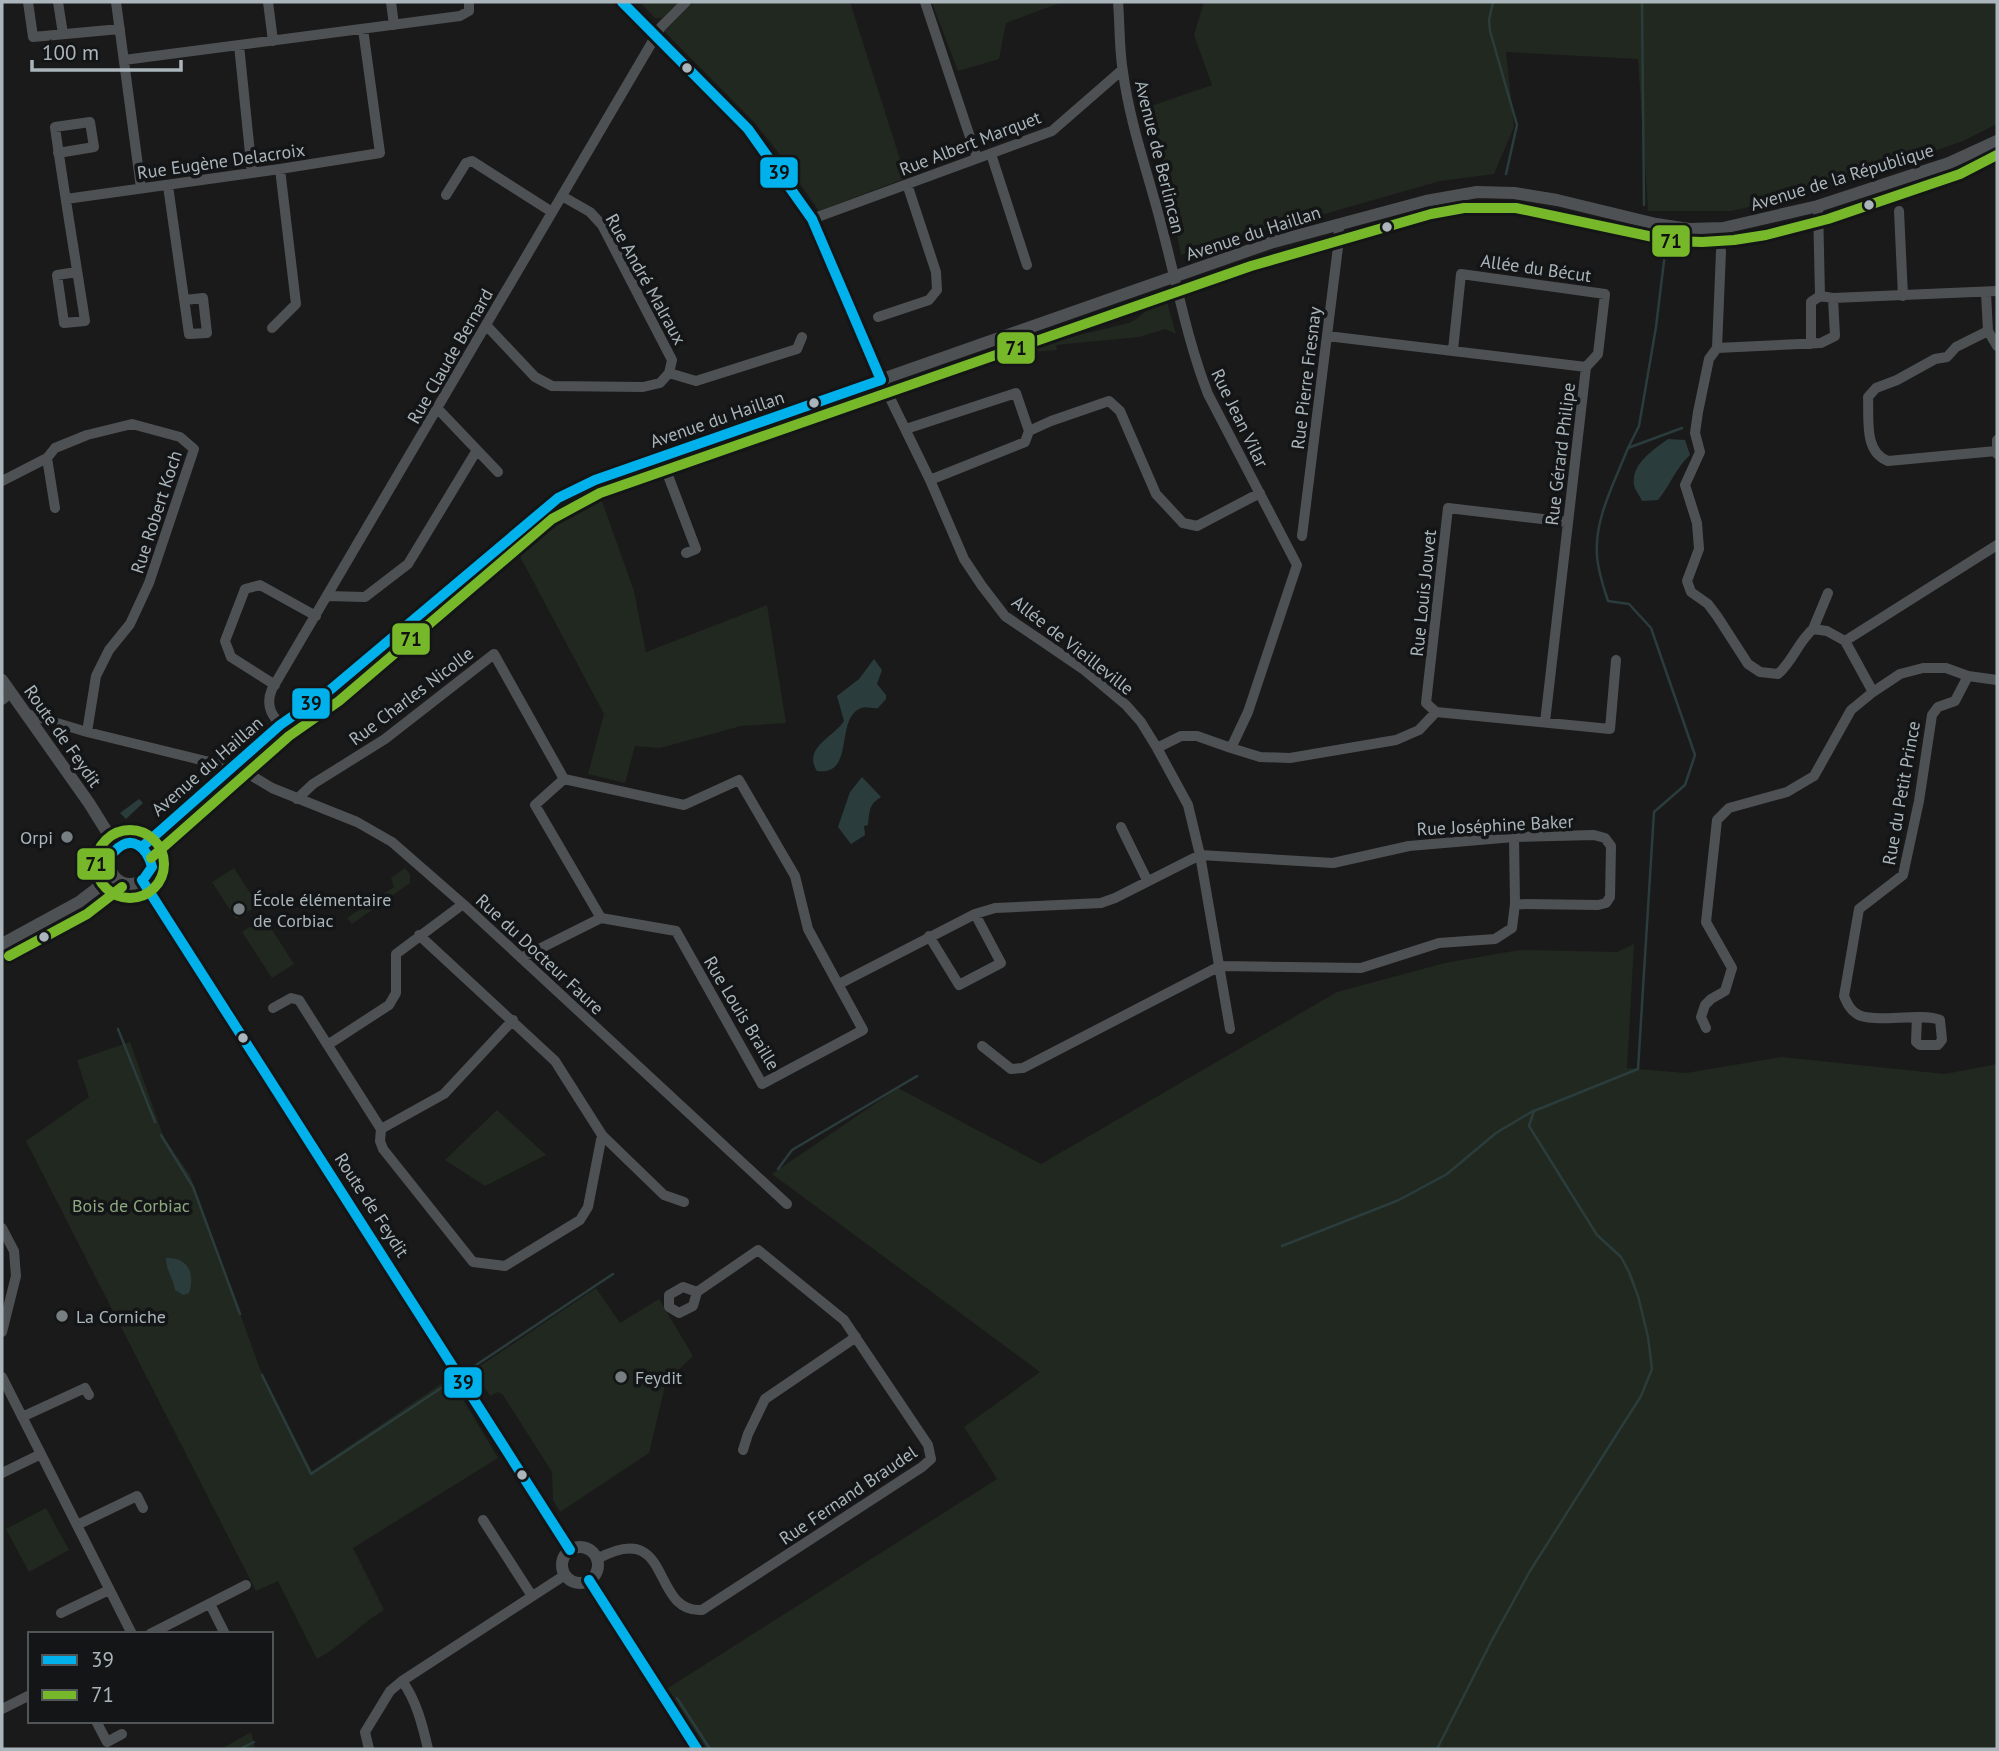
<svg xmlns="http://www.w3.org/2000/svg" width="1999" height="1751" font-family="'PT Sans',sans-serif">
<rect width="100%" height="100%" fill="#1a1a1a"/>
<path fill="#21281f" d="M640,2H679L662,18H655Z
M694,2H850L906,178L819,211L775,148L754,122L664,31Z
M938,2H1073L1057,4L1006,23L999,59L958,71L932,3Z
M1204,2H1997V124L1963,141L1818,192L1731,211H1648L1638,59L1506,52L1514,127L1494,174L1440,181L1181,255L1151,106L1212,85L1194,35Z
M1165,295L1176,334L1165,329L1139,337L1056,345L1057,350L1001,354L1129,323L1135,320Z
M599,493L634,591L646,652L767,605L786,723L741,726L660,748L635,746L625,783L588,774L604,714L515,547C542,526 567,507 599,493Z
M234,868L258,905L236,919L212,882Z
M405,868L410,874V883L352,924L347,918L394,887L391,878Z
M264,917L294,964L272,978L242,932Z
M1634,944L1627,1068L1686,1073L1782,1057L1945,1074L1997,1064V1749H688L657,1695L997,1479L964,1427L1040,1372L772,1174L898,1088L1041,1164L1337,992L1445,963L1519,950L1617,952Z
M130,1042L164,1138L190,1175L260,1369L312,1471L450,1378L498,1458L353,1548L384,1610C360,1624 342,1646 317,1659L278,1581L256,1591L26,1141L89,1097L77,1060Z
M497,1110L546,1155L485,1186L445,1160Z
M596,1288L620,1323L659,1299L693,1356L666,1382L649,1453L560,1512L553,1500L552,1472L503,1395L498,1392L490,1396L474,1370Z
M46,1508L69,1550L29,1572L6,1529Z
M251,1732L255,1749H221Z"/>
<path fill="#2b3c3d" d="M1668,439L1685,440L1690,455C1675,469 1671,484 1658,500L1642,501C1640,496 1635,490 1634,485C1631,464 1653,450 1668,439Z
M874,659L882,670L877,684L886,695V699L878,708C872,709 867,706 861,708C834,719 856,776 817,771C802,748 835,736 844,721L837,696L859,679Z
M862,777L881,797C868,805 870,811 868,825L864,826L865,835L851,844L838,827L850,792Z
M139,799L143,803L126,819L120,813Z
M166,1258C189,1257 195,1274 189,1293L183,1295L175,1290C173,1278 166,1270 166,1258Z"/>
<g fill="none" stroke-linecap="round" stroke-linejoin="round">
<path stroke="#2b3c3d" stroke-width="2.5" d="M1493,2L1489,20L1490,31L1517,125L1506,174
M1642,2L1644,205
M1628,448L1639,426L1656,327L1665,253
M118,1029L155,1122
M161,1135L193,1187L240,1314
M778,1169L792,1150L917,1076
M1282,1246L1399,1200L1447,1174L1496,1133L1533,1111
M473,1367L613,1274
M262,1375L311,1474L455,1379
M677,1698L710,1749
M240,1749L254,1742
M1437,1749L1492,1640L1530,1571L1641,1396L1652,1369L1648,1337L1638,1296L1629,1272L1621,1257L1597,1235L1529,1126L1534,1111L1638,1069L1654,812L1685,785L1695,755L1651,628L1629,604L1608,601C1604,589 1600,576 1598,564C1591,524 1614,484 1628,448L1682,428"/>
<path stroke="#4e5153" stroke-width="10" d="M28,2L33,37L120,29
M58,2L63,34
M116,2L141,188
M268,2L273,41
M391,2L394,25
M622,2L748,129L812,219L890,398L930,480L964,559L982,586L1005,616L1083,669L1126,705L1141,722L1157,748L1188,805L1200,855L1230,1029
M925,2L977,158
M1118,2C1120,25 1119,49 1123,72C1130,125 1149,176 1162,228C1177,284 1187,340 1208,394L1297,565L1248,712L1231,748L1197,736H1181L1157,748
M239,45L252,173
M124,60L460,16L469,11V2
M58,153L94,147L90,122L55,127C64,192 75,256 85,321L64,323L57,275L77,272
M991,154L1027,265
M168,186L189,334L207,333L203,298L185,300
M446,195L466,163L472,161L552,212
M562,196L590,212L602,225L672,360L669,373L696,381L797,349L802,337
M66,199L280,169L380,153L363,29
M1899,211L1903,296
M812,219L1052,131L1122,70
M1721,251L1717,348L1709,359L1698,412L1695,433L1700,452L1685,485L1697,523L1699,549L1687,581L1691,592L1708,604L1717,616L1748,664L1760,672L1778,674C1793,661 1798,642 1813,629L1827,631L1845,641L1997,545
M1986,293L1988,331
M1833,298L1997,291
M878,317L929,300L937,290L936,272L907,184
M486,325L535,377L552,386L643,387L660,383L669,373
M272,328L296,304L280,169
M1327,336L1586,367L1545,722
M1811,344V302L1820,296L1818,206
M1717,348L1821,343L1835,336L1833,298L1820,296
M1453,350L1461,274L1605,294L1598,354L1586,367
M906,429L1016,393L1029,431L1025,442L930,480
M1029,431L1051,421L1109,401L1120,411L1156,494L1183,523L1197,526L1260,493
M1997,440V454
M477,450L498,472
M1996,451L1888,461C1864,452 1869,421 1868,397L1876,388L1897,380L1935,359L1947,357L1956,347L1988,331L1997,346
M661,457L696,549L686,553
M47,458L55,508
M2,481L47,458L55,448L87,435L132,424L180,437L194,449L149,583L130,624L109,650L96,676L87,732
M1302,536L1338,247L1339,224
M327,596L365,597L408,564L477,450L437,408
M1813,629L1828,593
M1845,641L1873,692
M275,685L231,657L225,641L245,589L260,585L316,616
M2,700L11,693
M1436,712L1426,703L1448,508L1568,522
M1436,712L1610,729L1616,660
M27,714L87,732L242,770L272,788L357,822L392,842L463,904L787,1204
M286,731C274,718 264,708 272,689L661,27L686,2
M1231,748L1260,757L1290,758L1396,740L1419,730L1436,712
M297,799L313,784L385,739L494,654L564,779L535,805L601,918
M1121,827L1147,880
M1514,837L1515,904
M419,935L555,1061L602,1135L664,1195L684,1202
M929,936L959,985L1001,963L975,914
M521,958L601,918L676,931L762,1084L863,1030L808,929L795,876L739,780L684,805L564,779
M839,984L975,914L995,908L1101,903L1115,898L1200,855L1333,863L1409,846L1514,837L1594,835L1605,838L1611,846L1610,897L1606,903L1598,905L1515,904L1512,928L1495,939L1439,943L1361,968L1220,966L1023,1068L1011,1069L982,1046
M273,1008L291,998L299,1000L381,1129L380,1141L383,1149L473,1262L505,1266L580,1220L588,1207L602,1135
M1917,1017L1916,1042L1920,1045H1938L1942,1040L1940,1020C1920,1012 1872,1024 1857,1014C1850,1010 1847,1003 1844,996L1859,909L1903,875L1919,801L1932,715L1938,707L1955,701L1968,676
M1706,1028L1701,1017L1705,1005L1711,999L1725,991L1732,968L1706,922L1717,820L1729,808L1787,792L1814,776L1851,710L1873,692L1900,674L1923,668H1946L1968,676L1997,680
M329,1044L389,1005L396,993V954L463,904
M381,1129L444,1094L513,1020
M2,1228L14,1251L16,1276L2,1332
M2,1377L132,1634
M22,1417L85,1388L89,1395
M743,1450L748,1434L765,1399L856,1337
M2,1473L41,1454
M483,1520L532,1596
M77,1525L137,1496L143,1508
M597,1559C674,1517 649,1613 702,1610L922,1467L931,1459L928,1445L844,1320L758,1250L697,1292L693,1306L679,1313L669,1307V1295L683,1287L697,1292
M210,1604L225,1634
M61,1613L109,1590
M150,1634L246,1585
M402,1681C416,1699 423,1727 428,1749
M2,1709L30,1695
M96,1721L107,1742L122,1734
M369,1749L365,1732L390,1691L402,1681L565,1575"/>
<path stroke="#4e5153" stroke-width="12" d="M2,680L89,803L117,848
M237,763L301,709
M110 864a20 20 0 1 1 40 0a20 20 0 1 1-40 0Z
M142,847L219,780
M149,854L315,707L330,690L531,519L558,498L595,480L1270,243L1426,201L1477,192L1514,193L1557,200L1656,224L1689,229L1723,228L1818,206L1949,163L1997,141
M142,880L570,1550
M2,944L79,902L113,876
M562 1565a18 18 0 1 1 36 0a18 18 0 1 1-36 0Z
M589,1580L697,1749"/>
<defs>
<path id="bus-1" d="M622,2L748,129L812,219L881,380
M142,847L280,725L330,690L558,498L595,480L881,380
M114,852C131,833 147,847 152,867L145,877
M142,880L570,1550
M589,1580L697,1749"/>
<path id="bus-2" d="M96 864a34 34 0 1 1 68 0a34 34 0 1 1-68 0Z
M151,858L289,736L339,701L552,519L600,493L1251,266L1431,214L1464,208H1516L1672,241L1702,242L1734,240L1766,235L1828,219L1960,174L1997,155
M9,956L87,914L122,887"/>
</defs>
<use href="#bus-1" stroke="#141516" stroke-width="16"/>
<use href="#bus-2" stroke="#141516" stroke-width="16"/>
<use href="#bus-1" stroke="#00b1eb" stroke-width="10"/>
<use href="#bus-2" stroke="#76b82a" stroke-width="10"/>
</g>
<g fill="#aab6bc" stroke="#141516" stroke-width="2.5">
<circle cx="687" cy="68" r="6"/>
<circle cx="1869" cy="205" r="6"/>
<circle cx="1387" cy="227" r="6"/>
<circle cx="814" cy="403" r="6"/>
<circle cx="44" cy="937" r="6"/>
<circle cx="243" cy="1038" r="6"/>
<circle cx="522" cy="1475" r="6"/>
</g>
<g fill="#787f83" stroke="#141516" stroke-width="2.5">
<circle cx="67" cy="837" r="7"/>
<circle cx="239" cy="909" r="7"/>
<circle cx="62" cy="1316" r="7"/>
<circle cx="621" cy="1377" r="7"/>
</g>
<g text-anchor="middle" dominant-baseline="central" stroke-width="7" stroke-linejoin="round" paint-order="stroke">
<g font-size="18" fill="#aab6bc" stroke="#141516">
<text transform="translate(970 143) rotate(-21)">Rue Albert Marquet</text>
<text transform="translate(1160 157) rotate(76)">Avenue de Berlincan</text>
<text transform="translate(221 161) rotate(-8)">Rue Eugène Delacroix</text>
<text transform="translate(1842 177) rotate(-17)">Avenue de la République</text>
<text transform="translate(1253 233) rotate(-18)">Avenue du Haillan</text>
<text transform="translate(1536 268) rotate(8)">Allée du Bécut</text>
<text transform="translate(646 279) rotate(61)">Rue André Malraux</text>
<text transform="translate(450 356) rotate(-60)">Rue Claude Bernard</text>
<text transform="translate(1306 378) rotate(-83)">Rue Pierre Fresnay</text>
<text transform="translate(1240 418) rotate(64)">Rue Jean Vilar</text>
<text transform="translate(717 419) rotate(-19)">Avenue du Haillan</text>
<text transform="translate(1560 454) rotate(-83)">Rue Gérard Philipe</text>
<text transform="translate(156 512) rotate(-72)">Rue Robert Koch</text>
<text transform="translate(1423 593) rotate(-84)">Rue Louis Jouvet</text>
<text transform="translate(1073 645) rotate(38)">Allée de Vieilleville</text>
<text transform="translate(411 696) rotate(-37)">Rue Charles Nicolle</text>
<text transform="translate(63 736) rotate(55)">Route de Feydit</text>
<text transform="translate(207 766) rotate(-41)">Avenue du Haillan</text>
<text transform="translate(1901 793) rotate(-80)">Rue du Petit Prince</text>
<text transform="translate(1495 825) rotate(-3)">Rue Joséphine Baker</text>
<text transform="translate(540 954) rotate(43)">Rue du Docteur Faure</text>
<text transform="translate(742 1013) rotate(59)">Rue Louis Braille</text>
<text transform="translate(372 1205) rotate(57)">Route de Feydit</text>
<text transform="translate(848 1495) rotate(-34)">Rue Fernand Braudel</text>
</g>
<g font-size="18" fill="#aab6bc" stroke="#141516" text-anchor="start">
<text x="53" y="837" text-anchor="end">Orpi</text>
<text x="253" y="899">École élémentaire<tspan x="253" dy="21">de Corbiac</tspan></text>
<text x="76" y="1316">La Corniche</text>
<text x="635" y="1377">Feydit</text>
</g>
<g font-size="18" fill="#8da880" stroke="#141516">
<text x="131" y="1205">Bois de Corbiac</text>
</g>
</g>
<g stroke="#141516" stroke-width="2.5">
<rect x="759" y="156" width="40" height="33" rx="7" fill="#00b1eb"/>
<rect x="1651" y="224" width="40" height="34" rx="7" fill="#76b82a"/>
<rect x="996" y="331" width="40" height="34" rx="7" fill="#76b82a"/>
<rect x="391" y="622" width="40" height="34" rx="7" fill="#76b82a"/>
<rect x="291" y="687" width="40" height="33" rx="7" fill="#00b1eb"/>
<rect x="76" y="847" width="40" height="34" rx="7" fill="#76b82a"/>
<rect x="443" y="1366" width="40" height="33" rx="7" fill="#00b1eb"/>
</g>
<g font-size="19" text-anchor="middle" font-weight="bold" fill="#111">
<text x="779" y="179">39</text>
<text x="1671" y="248">71</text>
<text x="1016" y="355">71</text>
<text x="411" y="646">71</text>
<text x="311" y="710">39</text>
<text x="96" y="871">71</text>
<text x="463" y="1389">39</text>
</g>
<rect width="1999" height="1751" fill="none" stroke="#aab6bc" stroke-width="7"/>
<rect x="28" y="1632" width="245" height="91" fill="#141516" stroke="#505558" stroke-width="2"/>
<rect x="42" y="1655" width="35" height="10" fill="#00b1eb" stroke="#505558" stroke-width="2"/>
<text x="91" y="1667" font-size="21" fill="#aab6bc">39</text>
<rect x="42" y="1690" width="35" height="10" fill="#76b82a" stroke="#505558" stroke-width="2"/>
<text x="91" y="1702" font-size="21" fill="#aab6bc">71</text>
<path d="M32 60v10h149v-10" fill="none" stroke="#aab6bc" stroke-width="3.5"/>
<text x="42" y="60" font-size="21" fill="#aab6bc" stroke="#141516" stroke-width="5" paint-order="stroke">100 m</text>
</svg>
